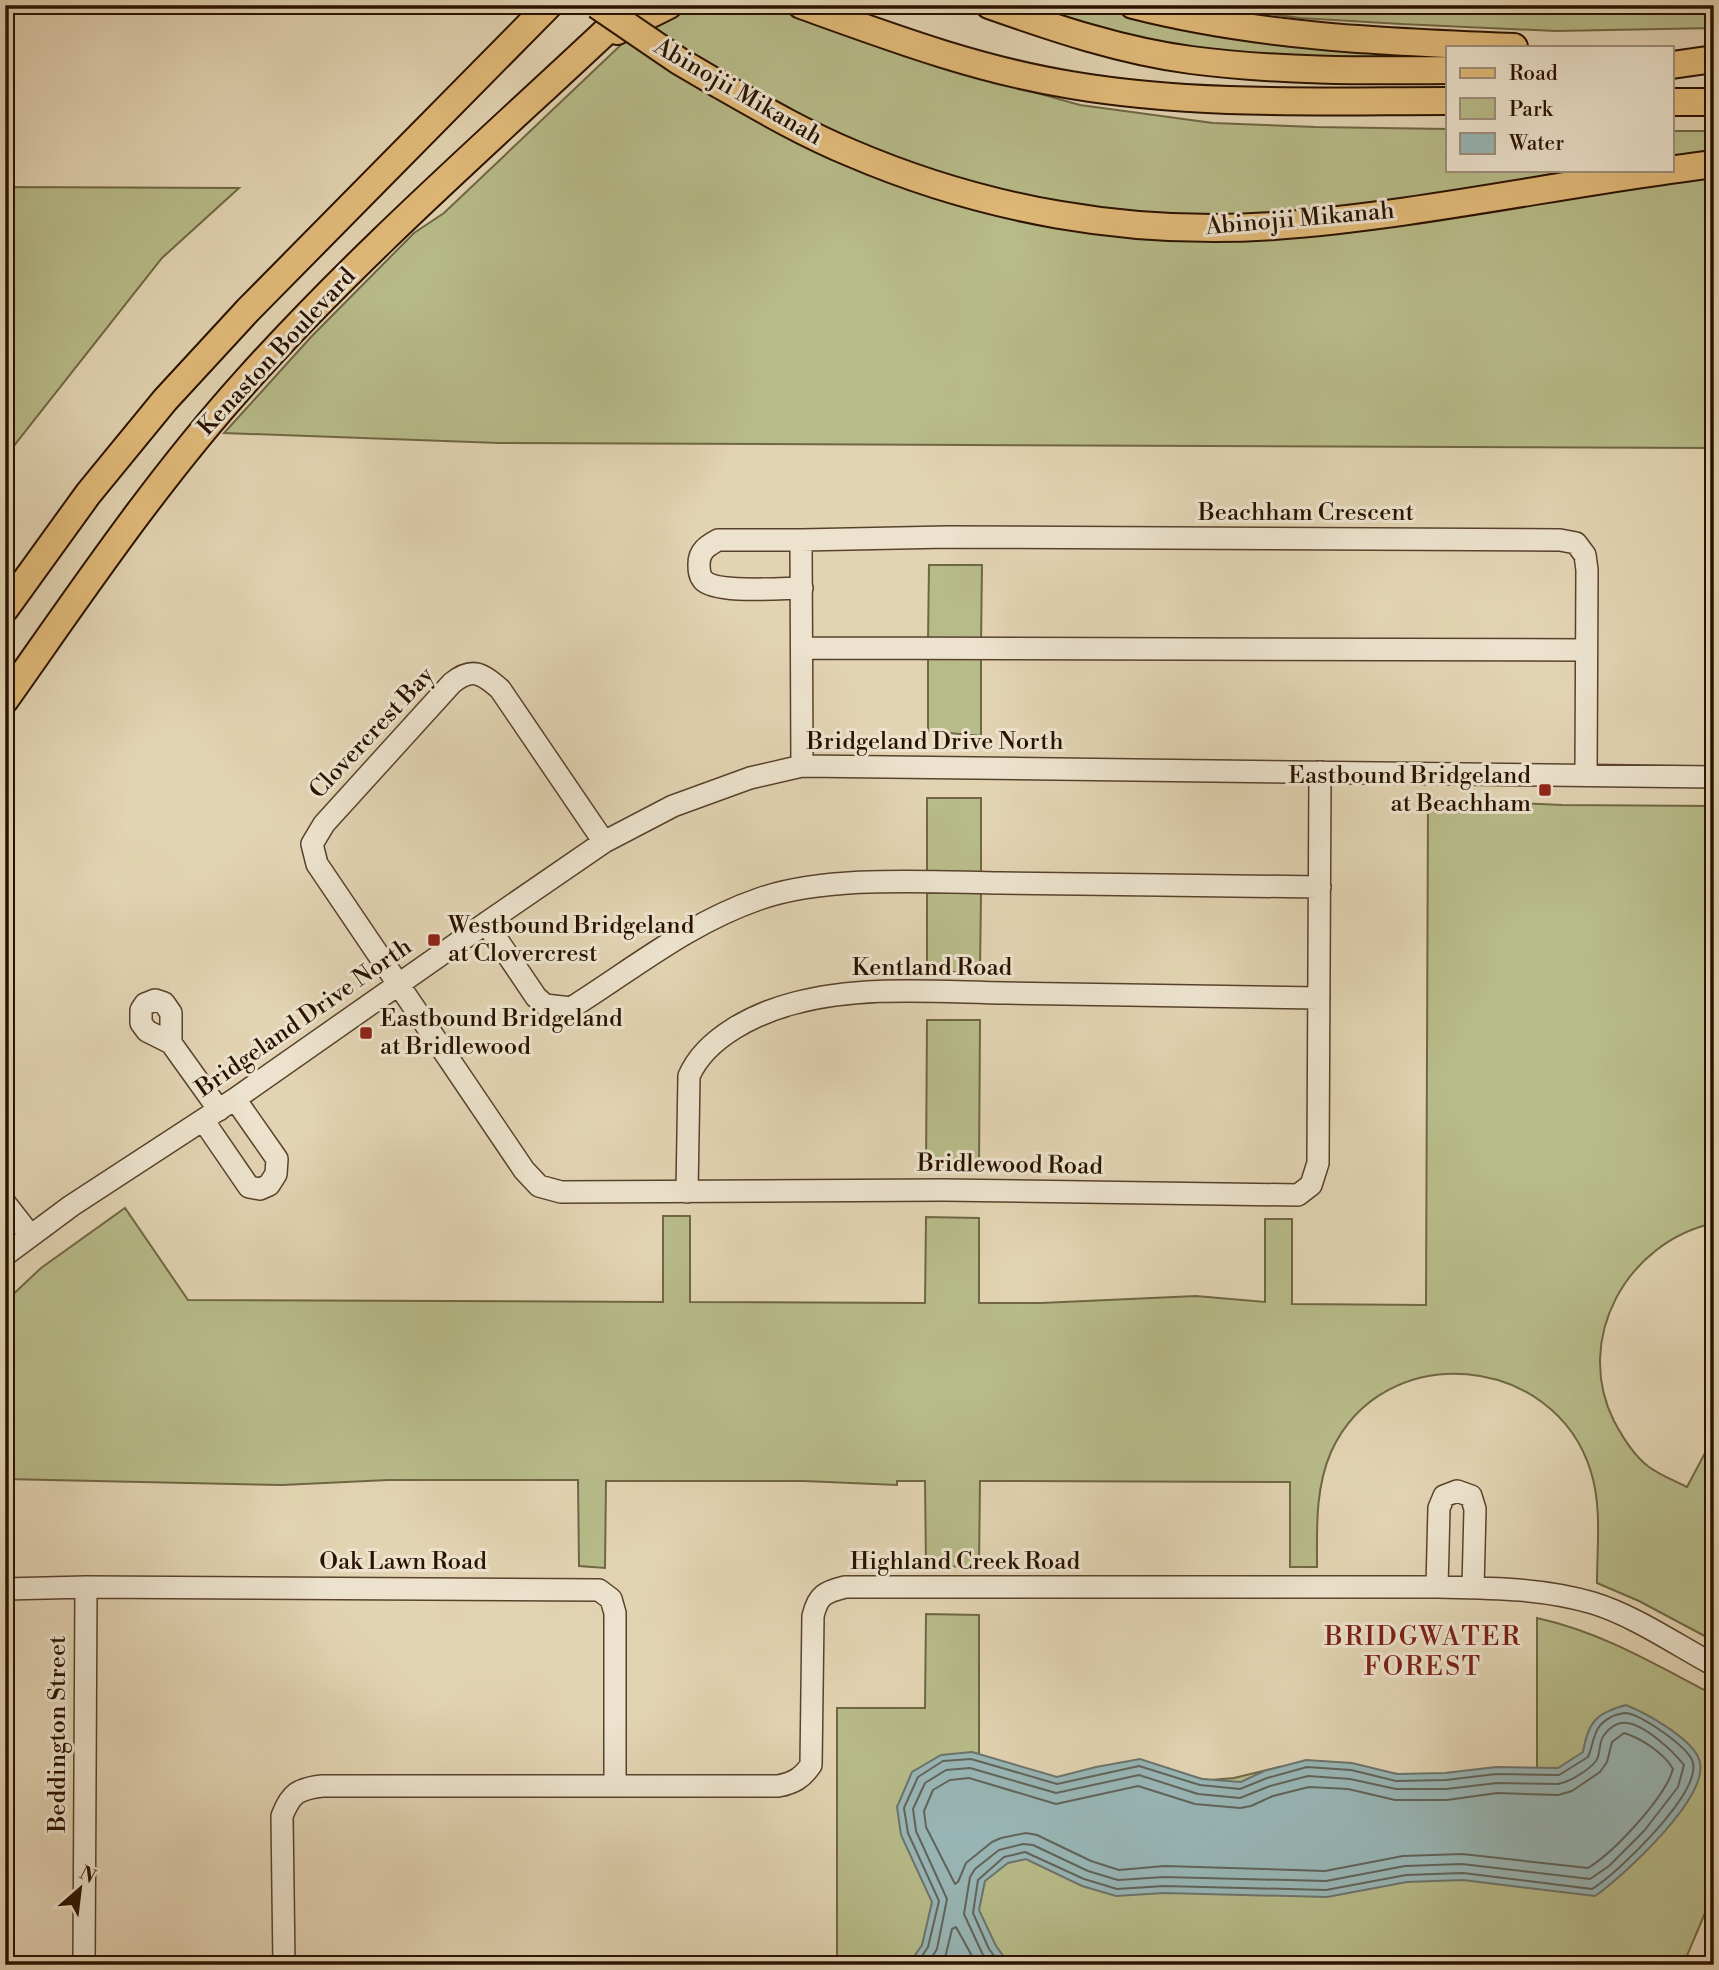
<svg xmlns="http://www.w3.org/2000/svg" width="1719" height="1970" font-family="'Libre Bodoni',serif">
<rect width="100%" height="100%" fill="#e2d3b2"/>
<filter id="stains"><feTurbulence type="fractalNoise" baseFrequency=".00286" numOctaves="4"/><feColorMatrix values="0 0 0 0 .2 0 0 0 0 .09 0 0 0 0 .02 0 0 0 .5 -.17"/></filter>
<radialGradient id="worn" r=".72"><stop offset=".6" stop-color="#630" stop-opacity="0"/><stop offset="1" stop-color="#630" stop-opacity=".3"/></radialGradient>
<path fill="#b7bb89" stroke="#706644" stroke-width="2" d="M689,5H778L904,56L1080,105L1213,123L1315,127L1448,129V170H1672V131H1714V448L499,443L224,433L311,337L414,233L444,213L625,41L666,13Z
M1021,5H1093L1155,21L1403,53L1404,58L1324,62L1153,44Z
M1201,5H1714V28L1556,31L1401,24L1300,18Z
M5,187L239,188L162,258L5,457Z
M929,565H982L981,644L928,643Z
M928,655H981V736L928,731Z
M927,798H981V877L927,876Z
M1428,799L1562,805L1714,806V1223C1627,1242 1573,1339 1614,1421C1623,1438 1634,1456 1649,1467C1660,1475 1675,1481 1687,1487L1714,1436V1641L1639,1601L1597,1583C1597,1547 1602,1507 1591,1472C1555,1353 1383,1337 1331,1452C1315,1489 1317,1528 1317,1567H1290V1482L980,1481L979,1567L926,1566L925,1481H897V1485L804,1481H606L605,1568L579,1566L578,1480H388L282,1485L5,1479V1302L41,1268L125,1208L188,1300L663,1302V1216H690V1302L925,1303L926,1217L979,1218V1303H1041L1196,1296L1265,1302V1219H1292V1304L1426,1305Z
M927,893H981L980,972H927Z
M927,1020H980L979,1170L926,1169Z
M926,1614L979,1615V1761L1051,1778L1187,1777L1210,1780L1234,1778L1279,1767L1307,1764L1417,1776L1537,1768V1618C1604,1633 1654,1664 1714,1695V1892L1683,1965H837V1708H925Z"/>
<path fill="#98b6b6" stroke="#6c746d" stroke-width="2" d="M1626,1705C1646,1713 1691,1738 1699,1759C1713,1795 1622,1877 1595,1896L1463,1880L1407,1882L1327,1897L1164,1893L1116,1896L1082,1886L1026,1859L1008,1863L985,1881L979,1910L996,1946L1010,1965H908L922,1945L932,1902L901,1835L897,1807L912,1772L941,1755L972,1752L1057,1777L1096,1767L1140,1759L1202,1779L1241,1782L1264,1771L1306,1760L1352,1763L1397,1774L1445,1773L1496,1767L1558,1768L1583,1752C1588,1722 1596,1713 1626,1705Z
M481,1960H539L570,1965H404Z
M773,1960L788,1965H715Z"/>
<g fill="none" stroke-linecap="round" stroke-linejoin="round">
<path stroke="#61645b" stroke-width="2" d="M1624,1733C1641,1738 1665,1754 1673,1769C1665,1798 1613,1853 1588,1868L1462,1854L1403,1856L1325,1871L1164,1866L1119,1870L1091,1861L1037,1835L1026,1833L1001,1838L992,1842L966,1863L958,1882L955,1884L926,1827L924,1811L933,1790L950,1780L969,1778L1056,1804L1138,1786L1195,1804L1240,1808L1251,1806L1273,1796L1309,1787L1348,1789L1395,1800H1447L1497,1793L1558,1795L1572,1791L1600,1772L1607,1762L1612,1742Z
M916,1965L928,1947L939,1901L908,1833L904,1808L918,1777L943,1761L971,1759L1057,1784L1139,1766L1200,1785L1240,1789L1267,1778L1307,1767L1351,1770L1396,1781L1446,1780L1496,1774L1559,1775L1588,1757C1595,1741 1592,1727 1611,1717C1614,1715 1623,1713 1626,1713C1641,1714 1690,1748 1693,1763C1700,1794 1618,1873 1592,1889L1463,1873L1406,1875L1326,1890L1164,1886L1117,1889L1084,1879L1025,1852L1004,1857L978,1880L973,1913L989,1949L1001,1965
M927,1965L937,1949L947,1899L916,1831L913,1809L925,1783L946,1770L970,1768L1056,1793L1139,1775L1198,1794L1240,1798L1270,1786L1308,1776L1350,1779L1396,1789H1446L1497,1783L1558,1784C1569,1782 1588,1771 1596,1761C1601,1754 1598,1743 1604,1735C1609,1728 1618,1721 1627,1723C1645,1725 1673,1751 1684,1765L1678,1787L1644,1831L1609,1866L1590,1879L1462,1864L1405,1866L1326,1881L1164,1877L1118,1880L1088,1871L1033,1845L1023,1844L999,1850L975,1869L970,1877L964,1914L982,1953L990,1965
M940,1965L946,1954L952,1929L956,1927L977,1965"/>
<defs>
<path id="minor" d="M801,540H718C707,546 699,551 699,564C699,570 699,575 703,580C716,594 782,588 802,588
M803,648L1585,650
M802,766L801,540L947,537L1560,540L1576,543L1585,555L1587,570L1586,775
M604,842L500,689C482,673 472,667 452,683L324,824L312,844L317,864L524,1170L539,1186L561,1192L944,1190L1298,1195L1311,1185L1318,1163L1320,772
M486,923L536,997L545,1005L571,1008C633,969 689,923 759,899C828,875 928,882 1001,883C1107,884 1214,886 1320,887
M171,1043V1013L164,1003L155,1000L145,1004L141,1010V1023L147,1031L171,1043L219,1110
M203,1120L249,1187L260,1189L269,1185L276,1174L277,1159L235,1099
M687,1192L689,1076C706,1037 756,1013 795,1003C862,985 937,992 1006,993C1111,995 1215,997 1319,998
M5,1203L30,1235
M5,1255L71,1206L235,1099L486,923L604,842L673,806L750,778L802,766L1714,777
M1437,1587L1439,1508L1444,1496L1457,1491L1471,1496L1475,1509L1473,1588
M5,1589L86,1587L599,1590L611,1599L615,1613V1785
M84,1965L86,1587
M284,1965L282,1816C291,1793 298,1789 322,1786H778C794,1783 802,1778 811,1765L813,1616C818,1595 825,1592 845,1587H1437C1490,1588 1542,1588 1593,1603C1635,1616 1675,1644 1714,1665"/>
<path id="major" d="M801,5C890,37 978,70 1071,85C1195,106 1322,101 1448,101
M989,5C1054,28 1122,51 1191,60C1276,71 1362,71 1448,70
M1133,5C1258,37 1386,42 1514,47
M617,31L669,5
M1672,65L1714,59
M720,85C762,109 805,134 851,153C984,210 1129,236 1274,226C1422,215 1567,182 1714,164
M1672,102H1714
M5,609L88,494L165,400L248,310L549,5
M5,700C82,591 156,481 245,382C365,248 503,129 634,5"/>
</defs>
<use href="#minor" stroke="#58422c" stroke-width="24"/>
<use href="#major" stroke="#2a1200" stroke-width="30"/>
<use href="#minor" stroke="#ece2cd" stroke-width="21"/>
<use href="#major" stroke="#e1ba79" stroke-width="26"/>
<defs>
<path id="major-bridge" d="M597,5L679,61L720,85"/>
</defs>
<use href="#major-bridge" stroke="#2a1200" stroke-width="30" stroke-linecap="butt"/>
<use href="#major-bridge" stroke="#e1ba79" stroke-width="26"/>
</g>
<g fill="#8f2418" stroke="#ece2cd" stroke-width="2.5">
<rect x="1538" y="783" width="14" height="14" rx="3.5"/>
<rect x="427" y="933" width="14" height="14" rx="3.5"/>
<rect x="359" y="1026" width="14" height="14" rx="3.5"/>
</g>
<g text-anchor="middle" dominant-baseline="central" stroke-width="6" stroke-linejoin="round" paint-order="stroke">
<g font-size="24" fill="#2a1200" stroke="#ece2cd">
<text transform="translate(738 92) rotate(30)">Abinojii Mikanah</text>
<text transform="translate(1300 219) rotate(-5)">Abinojii Mikanah</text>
<text transform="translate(277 352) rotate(-47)">Kenaston Boulevard</text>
<text x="1306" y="513">Beachham Crescent</text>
<text transform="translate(372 733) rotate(-47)">Clovercrest Bay</text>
<text x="935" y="742">Bridgeland Drive North</text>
<text x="932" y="968">Kentland Road</text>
<text transform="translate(304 1018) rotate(-35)">Bridgeland Drive North</text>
<text transform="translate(1010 1165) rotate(1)">Bridlewood Road</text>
<text x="403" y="1562">Oak Lawn Road</text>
<text x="965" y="1562">Highland Creek Road</text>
<text transform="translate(58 1734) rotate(-90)">Beddington Street</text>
</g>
<g font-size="24" fill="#2a1200" stroke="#ece2cd" text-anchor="start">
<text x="1531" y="776" text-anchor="end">Eastbound Bridgeland<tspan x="1531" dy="28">at Beachham</tspan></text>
<text x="448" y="926">Westbound Bridgeland<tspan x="448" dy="28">at Clovercrest</tspan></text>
<text x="380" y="1019">Eastbound Bridgeland<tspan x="380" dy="28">at Bridlewood</tspan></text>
</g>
<g font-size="26" letter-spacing="2" fill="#7a1f14" stroke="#ece2cd">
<text x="1423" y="1637">BRIDGWATER<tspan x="1423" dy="30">FOREST</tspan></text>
</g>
</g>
<rect width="1719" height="1970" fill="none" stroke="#e2d3b2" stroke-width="28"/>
<rect x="7" y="7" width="1705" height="1956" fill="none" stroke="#2a1200" stroke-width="3.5"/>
<rect x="14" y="14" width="1691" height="1942" fill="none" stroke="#2a1200" stroke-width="2"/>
<rect x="1446" y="46" width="228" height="126" fill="#ece2cd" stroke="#9e8f7b" stroke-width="2"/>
<rect x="1460" y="68" width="35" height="10" fill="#e1ba79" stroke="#9e8f7b" stroke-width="2"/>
<text x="1509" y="80" font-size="21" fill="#2a1200">Road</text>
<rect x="1460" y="98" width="35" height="21" fill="#b7bb89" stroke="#9e8f7b" stroke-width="2"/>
<text x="1509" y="116" font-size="21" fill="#2a1200">Park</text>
<rect x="1460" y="133" width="35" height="21" fill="#98b6b6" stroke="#9e8f7b" stroke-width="2"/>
<text x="1509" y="150" font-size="21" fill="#2a1200">Water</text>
<g transform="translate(80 1889) rotate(28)" stroke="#ece2cd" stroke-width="5" paint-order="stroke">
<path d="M0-5L12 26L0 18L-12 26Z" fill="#2a1200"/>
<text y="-10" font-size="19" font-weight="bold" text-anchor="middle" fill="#2a1200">N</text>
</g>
<rect width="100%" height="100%" filter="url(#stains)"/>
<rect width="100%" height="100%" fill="url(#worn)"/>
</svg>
